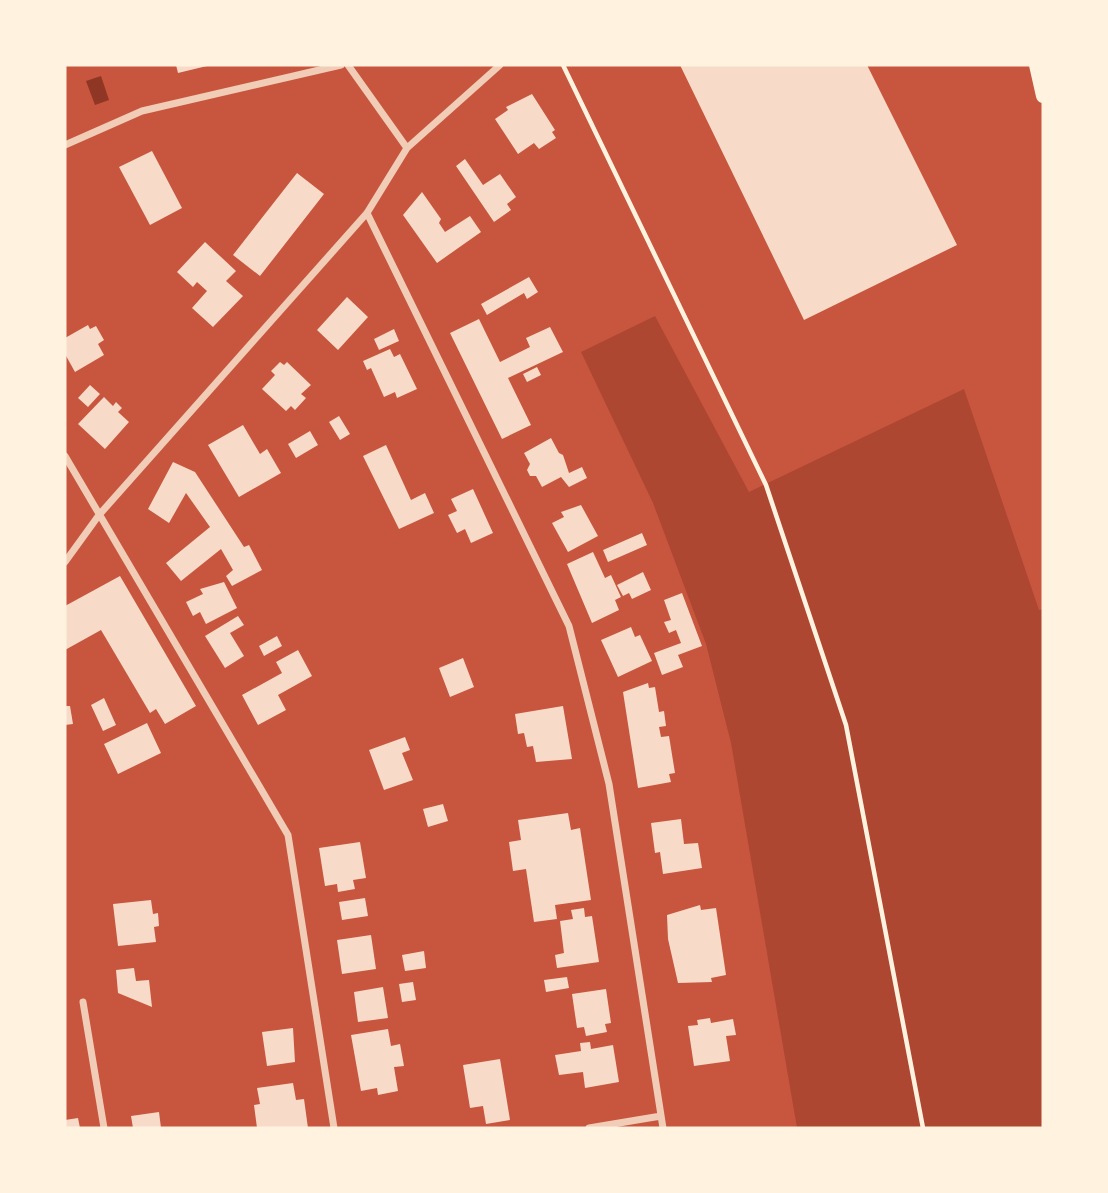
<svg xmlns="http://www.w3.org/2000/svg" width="1108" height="1193" font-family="'Titillium Web',sans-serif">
<rect width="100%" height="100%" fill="#c8553d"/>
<path fill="#ae4732" d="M655,316L749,492L964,389L1039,610L1043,609V1128H797L731,743L706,644L653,503L581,352Z"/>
<path fill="#8f3625" d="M101,76L109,100L95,105L86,81Z"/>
<path fill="#f7dbc8" d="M176,65H207V66L178,73Z
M680,65H867L957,245L804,320Z
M532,94L555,130L552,132L556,138L539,149L534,143L518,154L495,119L508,110L506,107Z
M152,151L182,208L150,225L119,167Z
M465,159L483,185L500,174L516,197L507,204L511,210L494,222L456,166Z
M297,173L324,194L260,276L233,255Z
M422,192L441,219L439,223L445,232L470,216L481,232L437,263L403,215Z
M205,242L236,271L226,281L243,296L213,327L192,308L207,291L197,282L193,287L177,272Z
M529,277L538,292L527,299L524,293L487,315L481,304Z
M347,297L368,317L338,350L317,330Z
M479,319L500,362L530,347L526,338L550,327L563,352L508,378L531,425L502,439L450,333Z
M88,325L90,329L96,326L104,340L98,344L104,355L75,372L65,354V338Z
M394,329L399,341L379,350L374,339Z
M390,349L394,357L400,354L417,389L397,398L395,392L384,397L371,368L367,370L363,361Z
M280,362L284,365L287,362L311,385L301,394L306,398L295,410L291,406L286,411L262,389L275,375L271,371Z
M537,367L541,375L527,382L523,374Z
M90,385L100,394L88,407L78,398Z
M104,397L113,406L116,402L122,408L118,412L129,422L105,449L78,424Z
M339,416L350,434L340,440L329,422Z
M243,425L260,454L267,449L281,473L239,497L208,445Z
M310,431L318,445L296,458L288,444Z
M551,438L559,453L563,455L569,473L582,467L587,478L569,487L561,477L542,487L536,476H530L527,470L530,464L524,453Z
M386,445L411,500L425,493L434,513L399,529L363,456Z
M173,462L195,472L244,547L249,545L262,570L232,586L226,576L233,570L221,549L181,581L166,563L210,527L186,493L169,523L148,509Z
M473,489L493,533L471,543L465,529L457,533L448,515L457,511L451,499Z
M581,505L598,536L568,552L552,523L564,517L561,512Z
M642,533L647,545L608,562L603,550Z
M593,552L605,578L611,575L621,597L615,600L619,610L592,623L567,564Z
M643,572L651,590L632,599L629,593L623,596L617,585Z
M120,576L196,706L165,724L156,709L150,713L101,630L65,650V606Z
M224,582L237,608L206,624L200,612L193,616L186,602L203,594L200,589Z
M682,593L702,646L678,655L683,667L662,675L654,653L681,643L676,630L669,633L664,622L671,620L664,600Z
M238,616L244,625L230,633L244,656L225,668L205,636Z
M631,627L635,637L640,635L652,661L618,677L601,640Z
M277,636L282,646L264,656L259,646Z
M298,650L312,676L278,695L286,710L258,725L242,695L282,673L276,662Z
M463,658L474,687L450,697L439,668Z
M648,683L649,688L655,687L659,712L664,711L666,726L659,727L661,737L669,736L675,773L669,774L671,782L638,788L623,692Z
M104,698L116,725L103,731L91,705Z
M65,706H70L73,724L65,725Z
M563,706L572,759L536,762L533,746L527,747L524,733L518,734L515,714Z
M147,723L161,753L118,774L104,744Z
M405,737L410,750L402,753L413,780L384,790L369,750Z
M443,804L448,821L428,827L423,809Z
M568,813L571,830L580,828L591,900L555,905L557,919L534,922L526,869L513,871L509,842L521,840L518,820Z
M681,819L684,844L698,843L702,868L663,874L660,852L655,853L651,823Z
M360,842L366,878L353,880L355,889L338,892L337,884L325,886L319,848Z
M365,898L368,916L342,920L339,902Z
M151,900L153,914L158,913L159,926L154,927L156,942L118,946L113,904Z
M700,905L701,910L716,908L726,975L711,978L712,982L678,983L668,939L667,915Z
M584,908L585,917L592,916L599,962L557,968L555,955L564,953L560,921L573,919L571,910Z
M371,935L376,969L342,974L337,940Z
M424,951L426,968L405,971L402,955Z
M134,968L136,981L149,980L152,1007L118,993L116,970Z
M567,977L569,988L546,992L544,980Z
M413,982L416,1000L402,1002L399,984Z
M383,987L388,1018L358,1022L354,992Z
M606,989L611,1023L605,1024L607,1032L586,1036L584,1027L577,1028L572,994Z
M710,1018L711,1023L733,1019L736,1035L726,1036L730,1061L694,1066L688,1026L698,1025L697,1020Z
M293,1028L295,1062L267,1066L262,1032Z
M388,1029L391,1046L400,1044L404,1066L394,1067L398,1091L378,1095L377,1088L361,1091L351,1035Z
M590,1042L591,1049L613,1045L619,1082L585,1088L583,1072L559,1075L555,1055L581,1051L580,1043Z
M500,1059L510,1120L486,1124L483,1106L470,1108L463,1065Z
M293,1083L296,1100L304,1099L308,1128H257L254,1105L260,1104L257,1088Z
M159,1112L161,1128H133L131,1116Z
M78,1118L80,1128H65V1120Z"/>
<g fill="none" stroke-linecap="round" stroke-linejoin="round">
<path stroke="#fff3e0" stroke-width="4.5" d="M563,65L766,485L846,725L923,1128"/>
<path stroke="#f1ccb7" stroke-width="7" d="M348,65L407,148
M65,145L142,111L341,65
M367,213L569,626L609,784L663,1128
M65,456L288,835L334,1128
M65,562L99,515L367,213L407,148L500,65
M83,1002L104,1128
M589,1128L661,1116"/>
<path stroke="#fff3e0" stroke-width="14" d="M1036,65L1043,96"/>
</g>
<rect width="1108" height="1193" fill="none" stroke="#fff3e0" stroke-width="133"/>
</svg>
